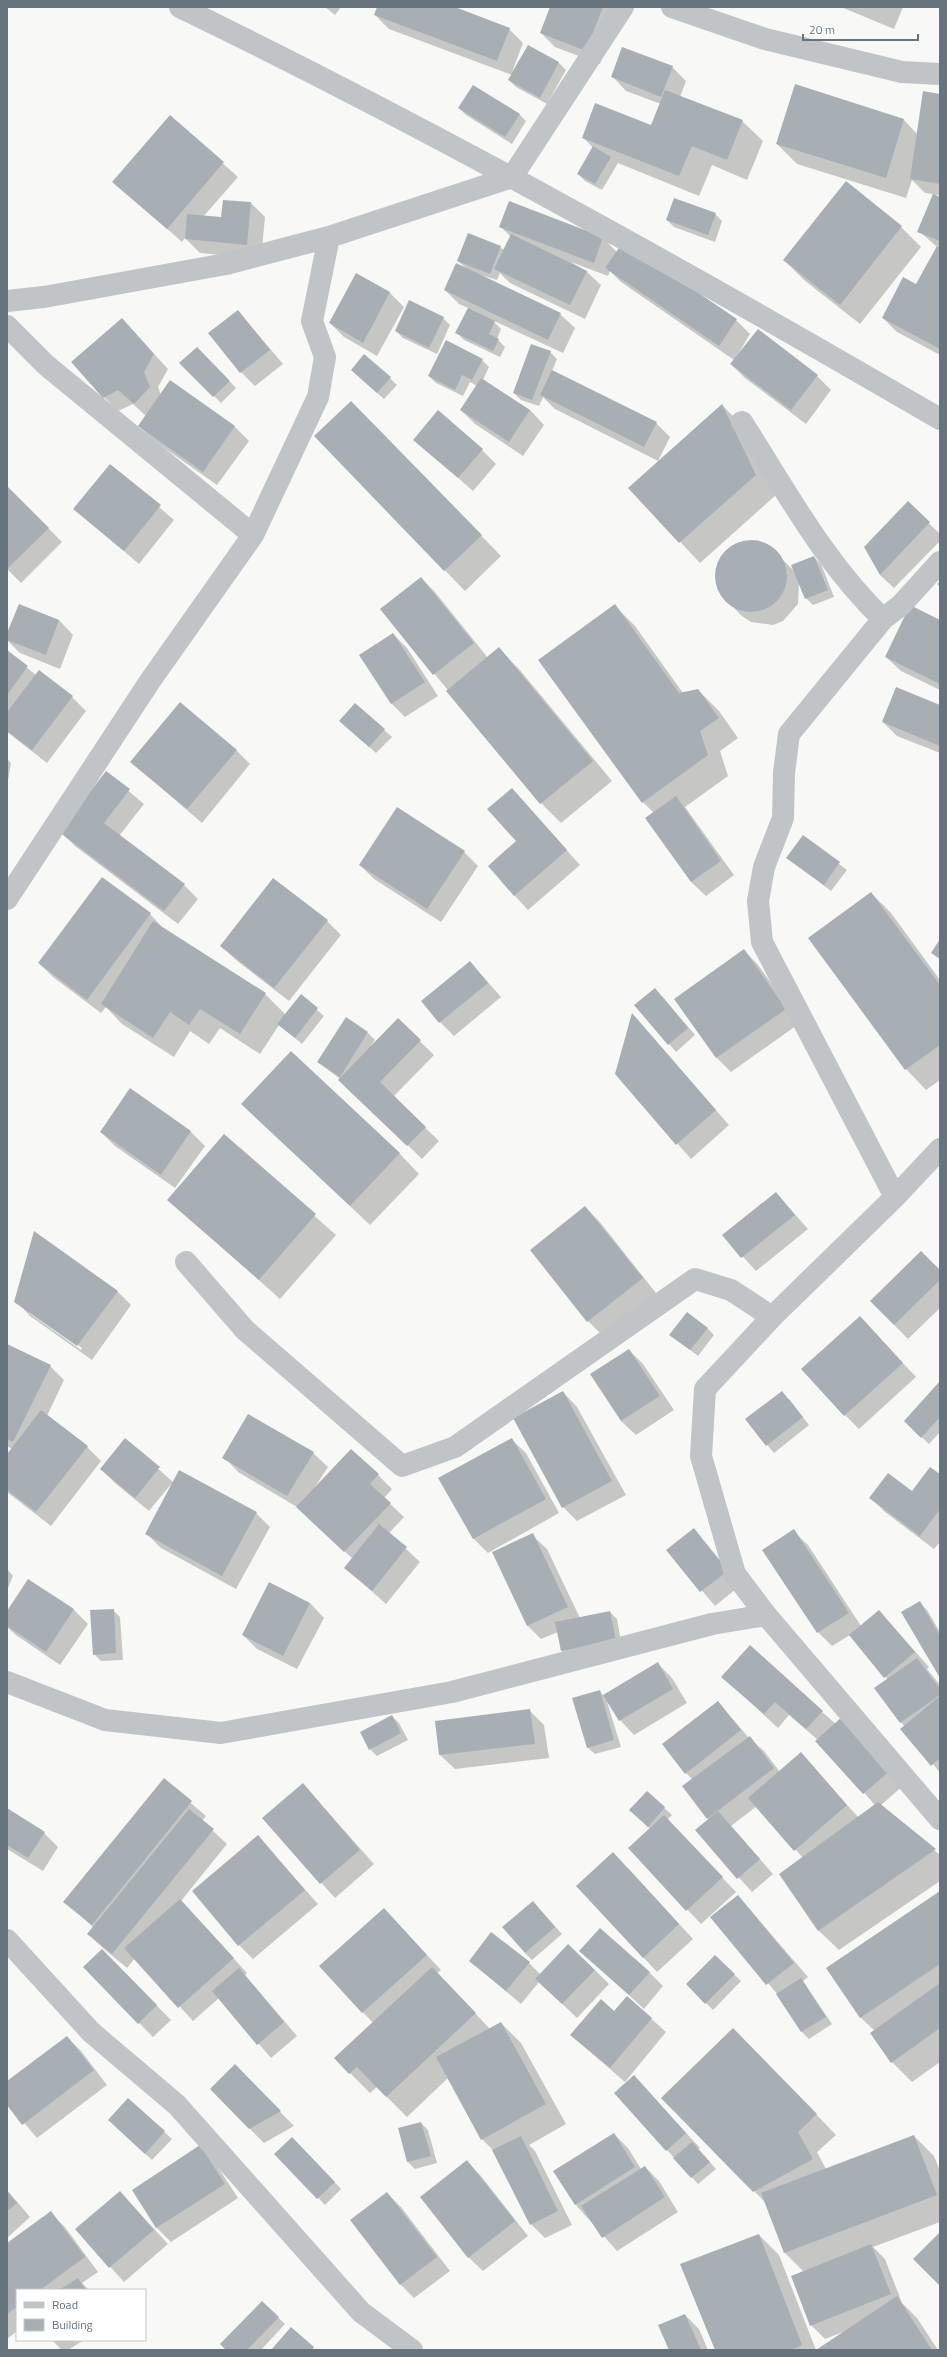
<svg xmlns="http://www.w3.org/2000/svg" width="947" height="2357" font-family="'Titillium Web',sans-serif">
<rect width="100%" height="100%" fill="#f8f8f7"/>
<path fill="#0003" fill-rule="evenodd" d="M325,7H341L335,15Z
M378,7H453L509,29L523,43L512,72L528,46L559,63L566,70L547,104L516,87L509,80L512,75L389,29L375,15Z
M551,7L622,8L600,64L555,47L541,33Z
M841,7H903L894,29Z
M672,67L686,81L680,97L742,121L763,141L747,180L712,165L699,196L618,163L602,190L585,181L578,174L593,148L583,137L652,126L661,104L626,91L612,76Z
M940,95V195H933L940,198V355L897,332L883,318L917,285L937,247L919,231L933,194L925,193L912,180L906,198L797,164L777,144L904,120L917,134Z
M459,108L519,114L526,121L512,144L466,115Z
M170,116L238,177L203,217L222,218L251,203L265,217L261,259L200,253L185,238L182,242L114,182Z
M715,214L722,221L715,242L674,227L667,220Z
M501,227L603,238L617,252L736,320L750,334L736,358L817,376L831,390L806,424L745,378L731,364L734,360L621,282L610,271L608,276L571,262L586,271L601,285L585,319L510,283L500,273L497,280L474,273L560,314L575,328L563,353L492,320L501,329L497,339L505,347L500,357L464,340L457,333L468,308L459,304L445,290L467,269L458,261L500,247L504,250L511,237Z
M901,227L921,247L860,324L804,280L784,260Z
M357,275L390,293L404,307L377,356L344,337L330,323Z
M238,311L283,364L255,386L241,372Z
M443,318L450,325L437,354L403,338L396,331Z
M122,319L168,369L158,387L161,395L170,382L235,427L249,441L217,485L153,440L139,426L146,416L133,404L118,411L104,397Z
M197,348L236,388L221,403L181,363Z
M550,352L557,359L552,371L656,423L670,437L658,461L555,409L543,397L539,406L521,400L514,393Z
M365,355L397,385L384,399L359,377Z
M482,360L489,367L483,380L530,410L544,425L523,456L475,424L461,410L477,386L470,382L463,396L436,383L429,376Z
M722,405L742,425L776,495L700,563L630,488Z
M371,422L501,556L465,591L315,436Z
M415,440L482,450L496,464L473,491Z
M110,465L174,520L139,564L74,509Z
M7,487L62,542L21,583L7,569Z
M908,503L940,534V541L894,588L880,575Z
M746,542H758L769,546L795,572L814,557L821,564L834,597L813,605L806,598L799,583L798,604L783,621L773,625L751,622L742,616L727,601L716,583L718,562L734,545Z
M421,578L435,592L488,658L499,649L519,669L612,781L561,823L541,803L381,609Z
M940,580V587L937,584Z
M20,605L59,620L73,635L60,669L20,653L7,640Z
M615,606L635,626L683,693L698,690L719,711L738,738L720,751L728,776L685,807L734,875L706,896L691,882L654,813L643,802Z
M940,621V690L901,671L886,657Z
M393,634L407,648L438,696L405,717L391,703Z
M7,652L36,675L39,672L72,697L86,711L47,763L7,732Z
M355,704L392,737L376,753L348,728Z
M940,706V753L897,736L883,722Z
M236,750L250,764L202,823L131,762Z
M7,759L11,763L7,786Z
M106,772L144,804L119,836L184,885L198,899L178,924L75,846L61,832Z
M512,789L580,865L528,910L514,895L517,842Z
M803,836L847,870L831,891L787,858Z
M464,852L478,866L441,922L374,879L360,865Z
M871,893L891,913L940,980V1080L926,1090L906,1069L810,938Z
M150,914L164,929L265,994L286,1015L301,996L324,1016L302,1044L279,1025L260,1054L220,1028L209,1044L190,1031L174,1057L122,1024L106,1007L101,1013L53,977L39,963Z
M327,921L341,935L289,1001L236,960L221,946Z
M744,950L758,965L800,1023L731,1072L717,1058L675,999Z
M470,962L501,997L454,1036L440,1022Z
M662,996L695,1035L676,1052L636,1005Z
M633,1015L729,1125L691,1159L616,1074Z
M398,1020L434,1055L393,1097L439,1141L422,1159L340,1079L318,1062L368,1033L375,1040L370,1047Z
M131,1090L191,1132L205,1146L175,1188L115,1146L101,1132Z
M242,1104L399,1153L419,1174L370,1225Z
M224,1136L336,1235L280,1299L169,1200Z
M776,1193L808,1229L756,1271L723,1235Z
M585,1207L599,1221L656,1293L602,1335L588,1321L531,1250Z
M940,1271V1308L908,1339L871,1301Z
M117,1291L131,1305L92,1360L30,1316L16,1301ZM29,1311L82,1348L81,1350L29,1313Z
M860,1317L916,1377L859,1429L845,1415Z
M707,1328L714,1335L698,1356L671,1335Z
M7,1345L50,1366L64,1380L47,1416L87,1447L101,1461L51,1526L7,1492V1455L12,1449L7,1446Z
M629,1350L643,1364L674,1410L636,1435L621,1421Z
M940,1383V1432L929,1444L912,1428Z
M563,1392L577,1407L626,1495L577,1521L563,1507Z
M789,1399L809,1425L774,1453L746,1420Z
M511,1439L526,1453L559,1513L488,1553L473,1538Z
M126,1440L174,1483L256,1513L270,1527L236,1589L161,1548L147,1534L172,1483L149,1511L115,1483L101,1469Z
M313,1453L328,1467L315,1487L378,1475L392,1489L384,1498L404,1517L389,1533L420,1562L386,1604L346,1568L353,1559L297,1507L238,1472L224,1457Z
M940,1476V1542L934,1549L885,1512L871,1498L913,1492Z
M694,1530L741,1585L715,1606L668,1550Z
M793,1531L808,1545L861,1626L879,1611L929,1667L927,1669L940,1685V1773L875,1688L888,1680L850,1635L832,1646L818,1632Z
M532,1535L547,1549L580,1618L610,1612L617,1619L622,1647L569,1658L562,1651L558,1632L541,1639L527,1625Z
M7,1569L13,1576L7,1590Z
M29,1581L74,1610L88,1624L60,1665L16,1635L7,1627V1613Z
M310,1603L324,1618L297,1669L257,1649L243,1635Z
M920,1603L927,1610L940,1632V1676Z
M113,1610L120,1617L123,1660L101,1661L94,1654Z
M658,1664L672,1678L687,1703L634,1735L620,1720L607,1702L621,1747L595,1754L587,1747L599,1691L604,1696Z
M723,1677L822,1712L905,1784L880,1806L940,1855V1881L839,1950L818,1930L803,1858L757,1806L731,1826L773,1874L752,1892L697,1831L709,1820L693,1780L686,1773L718,1702L749,1738L764,1751L780,1772L801,1754L859,1818L875,1805L818,1740L789,1715L778,1728Z
M530,1711L544,1725L549,1758L455,1769L440,1755Z
M392,1716L399,1723L408,1740L377,1756L370,1749Z
M164,1780L206,1816L202,1821L227,1844L181,1901L247,1973L245,1975L297,2036L271,2058L219,1998L193,2021L135,1958L127,1968L103,1948L89,1934L94,1928L65,1902Z
M303,1784L374,1864L335,1898L263,1818Z
M647,1792L672,1815L667,1820L736,1892L701,1924L629,1848L650,1829L638,1817Z
M7,1810L44,1833L58,1847L43,1871L7,1849Z
M258,1837L318,1904L253,1959L239,1945Z
M627,1867L693,1939L657,1972L643,1957Z
M940,1892V2062L912,2082L892,2062L875,2031L861,2018L827,1968Z
M738,1896L808,1977L803,1981L832,2024L809,2039L802,2032L779,1996L711,1917Z
M533,1902L562,1934L532,1960L525,1953Z
M384,1909L441,1970L437,1973L490,2029L501,2023L521,2043L566,2124L529,2145L535,2151L572,2225L545,2238L531,2224L493,2150L482,2139L448,2078L407,2117L377,2087L370,2093L335,2058L373,2023L320,1966Z
M102,1950L171,2020L153,2037L84,1967Z
M581,1951L649,1972L663,1986L644,2009Z
M715,1956L741,1981L713,2010L687,1984Z
M470,1961L529,1963L541,1975L595,1970L609,1984L577,2018L539,1982L521,2004Z
M627,1997L666,2032L625,2082L571,2035L614,2012Z
M67,2037L81,2051L107,2085L37,2138L7,2103V2082Z
M754,2050L836,2135L817,2152L826,2169L914,2136L934,2156L940,2171V2222L873,2247L885,2259L902,2303L917,2318L938,2350H818L843,2332L825,2339L811,2325L804,2272L785,2253L766,2203L754,2191Z
M235,2066L294,2126L264,2143L250,2129L211,2089Z
M634,2076L700,2148L698,2149L716,2169L698,2184L615,2093Z
M128,2099L172,2139L152,2160L116,2127Z
M421,2123L428,2130L437,2163L415,2169L408,2162Z
M614,2134L628,2148L641,2169L645,2167L659,2181L678,2212L617,2251L575,2204Z
M292,2138L341,2189L325,2205L275,2154Z
M200,2147L214,2161L238,2198L171,2242L157,2228L133,2190Z
M467,2162L481,2176L528,2236L483,2271L468,2257Z
M7,2190L30,2217L7,2238Z
M120,2192L168,2244L124,2282L77,2230Z
M387,2193L401,2207L450,2271L414,2298L400,2284Z
M50,2213L65,2227L98,2272L82,2283L89,2290H17V2331L7,2339V2245Z
M759,2235L779,2255L816,2350H716Z
M262,2302L285,2324L261,2350H228Z
M685,2315L699,2329L708,2350H671Z
M52,2340H84L68,2350H62Z"/>
<path fill="#a8afb4" d="M377,7H455L510,28L497,61L374,15Z
M550,7H603L586,51L540,33Z
M528,45L559,62L540,98L508,80Z
M622,47L673,66L661,97L611,77Z
M795,84L904,119L886,178L776,144Z
M473,85L520,114L505,137L458,108Z
M665,90L743,120L727,160L692,146L679,176L582,138L595,103L651,125Z
M923,91L940,94V184L910,179Z
M170,115L224,162L167,229L112,182Z
M593,146L611,157L595,184L577,174Z
M846,181L902,226L840,305L783,260Z
M933,194L940,197V241L917,232Z
M674,198L716,213L708,235L666,220Z
M223,200L251,202L247,245L185,239L187,214L221,217Z
M509,201L603,237L594,263L499,227Z
M468,233L501,246L490,274L457,261Z
M511,234L587,271L570,305L494,269Z
M623,242L737,319L719,346L605,268Z
M937,246L940,248V349L882,318L903,277L916,284Z
M456,263L561,313L548,340L444,290Z
M356,273L390,292L363,343L329,323Z
M409,300L444,317L429,348L395,331Z
M468,308L495,321L489,334L499,339L493,351L455,333Z
M238,310L270,350L240,373L208,333Z
M122,318L154,354L144,372L150,387L134,404L118,390L103,398L71,362Z
M758,329L818,375L791,410L730,364Z
M446,340L483,359L472,380L462,375L455,390L428,376Z
M531,344L551,351L532,400L513,393Z
M197,347L230,381L213,397L179,363Z
M364,354L391,377L377,393L351,370Z
M552,370L657,422L644,447L540,395Z
M481,378L530,410L509,442L460,410Z
M170,380L235,426L203,472L138,426Z
M351,401L482,535L444,571L314,436Z
M722,404L756,475L679,543L628,488Z
M438,410L483,449L458,478L413,440Z
M110,464L161,505L124,551L73,509Z
M7,486L49,528L7,569Z
M908,501L930,522L880,575L864,547Z
M715 576a36 36 0 1 1 72 0a36 36 0 1 1-72 0Z
M814,556L828,590L805,599L791,565Z
M421,577L474,643L433,675L380,609Z
M19,604L59,620L46,655L7,640V633Z
M615,604L679,693L698,689L719,718L700,731L708,755L642,803L538,660Z
M910,605L940,620V684L885,657Z
M393,633L425,682L391,704L359,655Z
M499,647L593,761L540,804L446,691Z
M7,650L28,666L7,695Z
M39,670L73,696L32,750L7,731V712Z
M896,687L940,705V746L882,722Z
M180,702L237,750L187,809L130,762Z
M355,703L385,729L369,747L339,721Z
M106,771L130,789L104,823L185,884L164,911L59,832Z
M512,788L567,850L514,896L488,866L516,841L487,809Z
M676,796L721,861L691,882L645,818Z
M397,807L465,851L427,909L359,865Z
M803,835L840,862L824,885L786,858Z
M102,877L151,913L87,1000L38,963Z
M273,878L328,920L274,988L220,946Z
M871,892L940,985V1045L905,1070L808,938Z
M153,921L266,993L240,1034L200,1009L189,1025L170,1012L153,1038L101,1004Z
M940,939V959L931,953Z
M744,949L786,1009L716,1058L674,999Z
M470,961L488,983L439,1023L421,1001Z
M655,988L688,1028L668,1045L634,1005Z
M301,994L318,1008L295,1038L277,1024Z
M632,1013L716,1110L676,1145L615,1074Z
M346,1017L368,1032L340,1077L317,1062Z
M398,1018L421,1040L380,1082L426,1127L407,1146L338,1080Z
M291,1051L400,1153L350,1206L241,1104Z
M130,1088L191,1131L161,1175L100,1132Z
M224,1134L316,1214L259,1280L167,1200Z
M776,1192L795,1215L741,1258L722,1235Z
M585,1206L643,1278L587,1322L530,1250Z
M34,1231L118,1291L77,1346L14,1302Z
M921,1251L940,1270V1280L894,1325L870,1301Z
M687,1312L708,1328L690,1350L669,1335Z
M860,1316L903,1363L844,1416L801,1369Z
M7,1344L51,1365L13,1442L7,1439Z
M629,1349L660,1396L621,1421L590,1374Z
M940,1381V1417L921,1438L904,1421Z
M563,1391L612,1481L562,1508L513,1418Z
M782,1391L803,1417L766,1446L745,1419Z
M41,1410L88,1446L36,1512L7,1490V1454Z
M248,1414L314,1452L287,1496L222,1458Z
M125,1438L160,1467L135,1498L100,1469Z
M512,1438L546,1499L473,1539L438,1478Z
M351,1449L379,1474L370,1484L391,1503L344,1552L296,1507Z
M930,1467L940,1474V1509L920,1536L869,1498L888,1473L912,1491Z
M179,1470L257,1512L222,1576L145,1534Z
M379,1524L407,1547L372,1591L344,1568Z
M694,1528L728,1571L700,1592L666,1550Z
M794,1529L849,1613L817,1633L762,1550Z
M533,1533L568,1607L527,1626L492,1552Z
M28,1579L74,1609L46,1652L7,1626V1611Z
M269,1582L310,1603L283,1656L242,1635Z
M920,1601L940,1636V1678L901,1612Z
M114,1609L116,1653L93,1655L90,1610Z
M879,1610L915,1652L884,1678L849,1635Z
M610,1611L616,1640L561,1651L555,1622Z
M750,1645L823,1711L806,1729L775,1702L764,1714L721,1677Z
M917,1658L940,1689V1695L900,1723L874,1688Z
M658,1662L673,1689L619,1721L603,1695Z
M600,1690L614,1740L587,1748L572,1698Z
M940,1696V1758L931,1766L900,1729Z
M718,1701L741,1730L685,1774L662,1744Z
M530,1709L535,1744L439,1755L435,1721Z
M392,1715L401,1733L369,1750L360,1732Z
M843,1716L891,1770L863,1794L815,1741Z
M750,1736L774,1768L707,1819L682,1786Z
M801,1752L847,1805L794,1851L748,1798Z
M164,1778L192,1801L92,1925L63,1902Z
M303,1783L360,1850L320,1884L262,1818Z
M647,1791L665,1807L648,1827L629,1810Z
M878,1802L936,1849L818,1931L779,1874Z
M7,1808L45,1832L28,1858L7,1845Z
M189,1809L214,1829L112,1954L87,1934Z
M718,1811L760,1859L737,1879L695,1830Z
M664,1815L723,1877L686,1911L628,1848Z
M258,1835L305,1890L238,1946L192,1891Z
M613,1852L679,1924L643,1958L576,1886Z
M940,1891V1964L860,2018L826,1968Z
M738,1895L794,1963L766,1985L710,1917Z
M180,1899L234,1958L178,2008L124,1948Z
M533,1901L555,1927L525,1953L502,1927Z
M384,1908L427,1955L362,2013L319,1966Z
M600,1928L650,1972L629,1995L579,1951Z
M491,1932L530,1962L506,1991L469,1961Z
M568,1944L595,1970L562,2004L535,1979Z
M102,1949L157,2005L138,2024L83,1967Z
M715,1955L735,1974L705,2004L686,1984Z
M432,1967L476,2013L386,2097L357,2067L349,2074L334,2058Z
M239,1968L284,2022L257,2045L212,1991Z
M801,1978L826,2017L801,2032L776,1994Z
M940,1983V2028L891,2063L870,2033Z
M627,1996L652,2018L610,2068L570,2035L601,1999L614,2011Z
M501,2022L546,2104L481,2140L436,2057Z
M733,2028L817,2114L798,2132L813,2159L753,2192L661,2098Z
M67,2036L94,2070L22,2125L7,2105V2081Z
M235,2064L281,2111L249,2129L210,2089Z
M634,2075L686,2133L666,2151L614,2093Z
M128,2098L165,2131L145,2154L108,2120Z
M421,2122L431,2156L407,2162L398,2128Z
M614,2133L635,2167L575,2205L553,2171Z
M914,2135L937,2195L784,2253L761,2193Z
M521,2136L558,2211L530,2225L492,2150Z
M292,2137L335,2182L317,2199L274,2154Z
M692,2142L710,2162L691,2178L673,2158Z
M200,2145L225,2184L156,2228L132,2190Z
M467,2160L515,2221L468,2258L420,2197Z
M645,2166L665,2197L602,2238L581,2206Z
M7,2191L17,2203L7,2211Z
M120,2191L154,2230L109,2268L75,2229Z
M387,2192L437,2257L400,2285L350,2220Z
M51,2211L85,2257L40,2290H17V2307L7,2314V2243Z
M940,2232V2286L913,2259Z
M759,2234L802,2345L791,2350H715L680,2264Z
M871,2244L891,2294L810,2326L791,2276Z
M78,2278L86,2290H59Z
M897,2296L932,2350H816Z
M262,2301L279,2317L247,2350H226L220,2344Z
M685,2314L701,2350H669L658,2325Z
M291,2327L314,2347L312,2350H271Z"/>
<g fill="none" stroke-linecap="round" stroke-linejoin="round">
<path stroke="#c0c4c7" stroke-width="22" d="M672,7L765,39L902,72L940,74
M7,301L44,297L226,264L329,237
M7,326L46,365L253,535
M742,422C785,489 825,564 883,619L901,605L940,562
M883,619L789,734L784,773L783,818L764,867L758,901L762,942L895,1197
M7,899L150,681L253,535L318,397L325,357L312,321L329,237L512,177L623,7
M940,1149L895,1197L772,1317L705,1389L701,1456L735,1574L766,1615L940,1819
M186,1262L245,1330L402,1466L455,1447L695,1279L731,1290L772,1317
M7,1682L105,1720L221,1733L452,1692L712,1624L766,1615
M7,1940L91,2032L177,2105L361,2312L412,2350"/>
<path stroke="#c0c4c7" stroke-width="22" d="M180,7C439,133 691,274 940,419"/>
</g>
<rect width="947" height="2357" fill="none" stroke="#67747d" stroke-width="16"/>
<rect x="16" y="2289" width="130" height="52" fill="#ffffff" stroke="#c2c7cb"/>
<rect x="24" y="2302" width="20" height="6" fill="#c0c4c7" stroke="#c2c7cb"/>
<text x="52" y="2309" font-size="12" fill="#67747d">Road</text>
<rect x="24" y="2319" width="20" height="12" fill="#a8afb4" stroke="#c2c7cb"/>
<text x="52" y="2329" font-size="12" fill="#67747d">Building</text>
<path d="M803 34v6h115v-6" fill="none" stroke="#67747d" stroke-width="2"/>
<text x="809" y="34" font-size="12" fill="#67747d" stroke="#ffffff" stroke-width="3" paint-order="stroke">20 m</text>
</svg>
